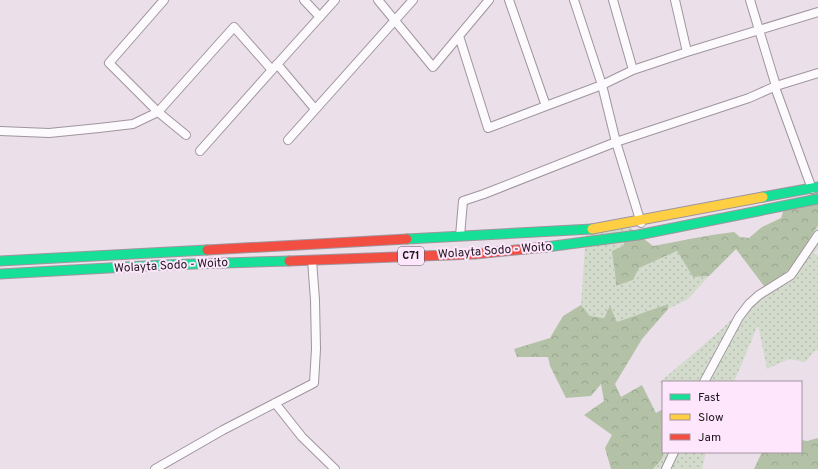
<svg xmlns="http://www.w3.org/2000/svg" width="818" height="469" font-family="Overpass,sans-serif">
<defs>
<pattern id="grass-dots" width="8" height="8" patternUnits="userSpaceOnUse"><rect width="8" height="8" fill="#d3dccc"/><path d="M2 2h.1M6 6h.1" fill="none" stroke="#b5bcaf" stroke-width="1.8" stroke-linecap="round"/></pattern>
<pattern id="forest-crowns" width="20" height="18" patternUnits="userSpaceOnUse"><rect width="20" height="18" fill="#b3c2a7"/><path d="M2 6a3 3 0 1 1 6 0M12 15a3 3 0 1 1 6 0" fill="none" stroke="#9aa68f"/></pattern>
</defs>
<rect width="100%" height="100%" fill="#ebdfea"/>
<path fill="url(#grass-dots)" d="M818,225V248L813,254L818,255V350L815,351L805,362L789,359L767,369L758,325L734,382H663V387L660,382L722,329L764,286L779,278L792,267Z
M630,228L614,269L616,276V286L633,280L639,268L677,251L693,277L709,276L688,299L668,309V304L617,322L610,307L604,318L590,316L581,305L586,232Z
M664,452H706L702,469H653L662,459Z"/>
<path fill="url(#forest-crowns)" d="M818,190V225L792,267L779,278L764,286L736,249L709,276L693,277L677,251L639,268L633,280L616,286C616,274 613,263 612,251L623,246L630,228L653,246C680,241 707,235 734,232L740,237L749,238L762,227L781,218L784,209Z
M668,304V309L642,339L615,384L621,397L642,385L656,413L663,409V452H664L662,459L653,469H611L605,448L612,435L584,415L604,401L601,384L591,396L566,398L550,366L548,357H517L514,349L550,338L563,316L581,305L590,316L604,318L610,306L617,322Z
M818,438V469H754L762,452H801V440L807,441Z"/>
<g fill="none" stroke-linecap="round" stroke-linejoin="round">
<defs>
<path id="street" d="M164,0L109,63L158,112L234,27L272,70L335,0
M304,0L320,17
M378,0L433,67L489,0
M613,0L633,70L602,85L616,142L749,98L776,86L818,73
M750,0L776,86V90L812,189
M459,36L488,128L546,106L509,0
M687,52L818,12
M277,64L315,109
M633,70L687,52L675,0
M546,106L602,85L574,0
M0,131L49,133L99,128L133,124L158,112L186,135
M288,140L413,0
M200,151L272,70
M460,236L463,201L484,194L616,142L641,223
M704,382L739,317L749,304L759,295L791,275L818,235
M275,403L302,437L335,469
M155,469L223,430L314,383L316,349L315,300L312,260
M666,469L674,452"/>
<path id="fast" d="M763,197L818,187
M407,239L592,229
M546,247L638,235L818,199
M0,261L207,250
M0,274L163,265L289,261"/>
<path id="slow" d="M592,229L763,197"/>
<path id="jam" d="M207,250L407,239
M289,261L475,254L546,247"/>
</defs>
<use href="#street" stroke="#9f959e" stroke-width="10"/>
<use href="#fast" stroke="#9f959e" stroke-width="11"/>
<use href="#slow" stroke="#9f959e" stroke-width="11"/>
<use href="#jam" stroke="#9f959e" stroke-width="11"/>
<use href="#street" stroke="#fcfafc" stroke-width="8"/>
<use href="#fast" stroke="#16e098" stroke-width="9"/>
<use href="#slow" stroke="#ffcf43" stroke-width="9"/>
<use href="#jam" stroke="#f24e42" stroke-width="9"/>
</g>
<g text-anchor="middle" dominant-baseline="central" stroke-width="4" stroke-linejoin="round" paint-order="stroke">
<rect fill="#fee6fc" stroke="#625461" stroke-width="1" x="398" y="247" width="26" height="18" rx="3"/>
<g font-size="11" font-weight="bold" fill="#1f161e">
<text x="411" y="256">C71</text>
</g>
<g font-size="12" fill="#1f161e" stroke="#fee6fc">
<text transform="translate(495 251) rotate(-4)">Wolayta Sodo - Woito</text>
<text transform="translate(171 266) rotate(-3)">Wolayta Sodo - Woito</text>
</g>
</g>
<rect x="662" y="381" width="140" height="72" fill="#fee6fc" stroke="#a593a3"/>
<rect x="670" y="394" width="20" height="6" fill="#16e098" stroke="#a593a3"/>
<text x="698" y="401" font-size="12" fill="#1f161e">Fast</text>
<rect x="670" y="414" width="20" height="6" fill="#ffcf43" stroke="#a593a3"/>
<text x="698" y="421" font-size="12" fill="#1f161e">Slow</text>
<rect x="670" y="434" width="20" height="6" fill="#f24e42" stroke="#a593a3"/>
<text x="698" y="441" font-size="12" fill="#1f161e">Jam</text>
</svg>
